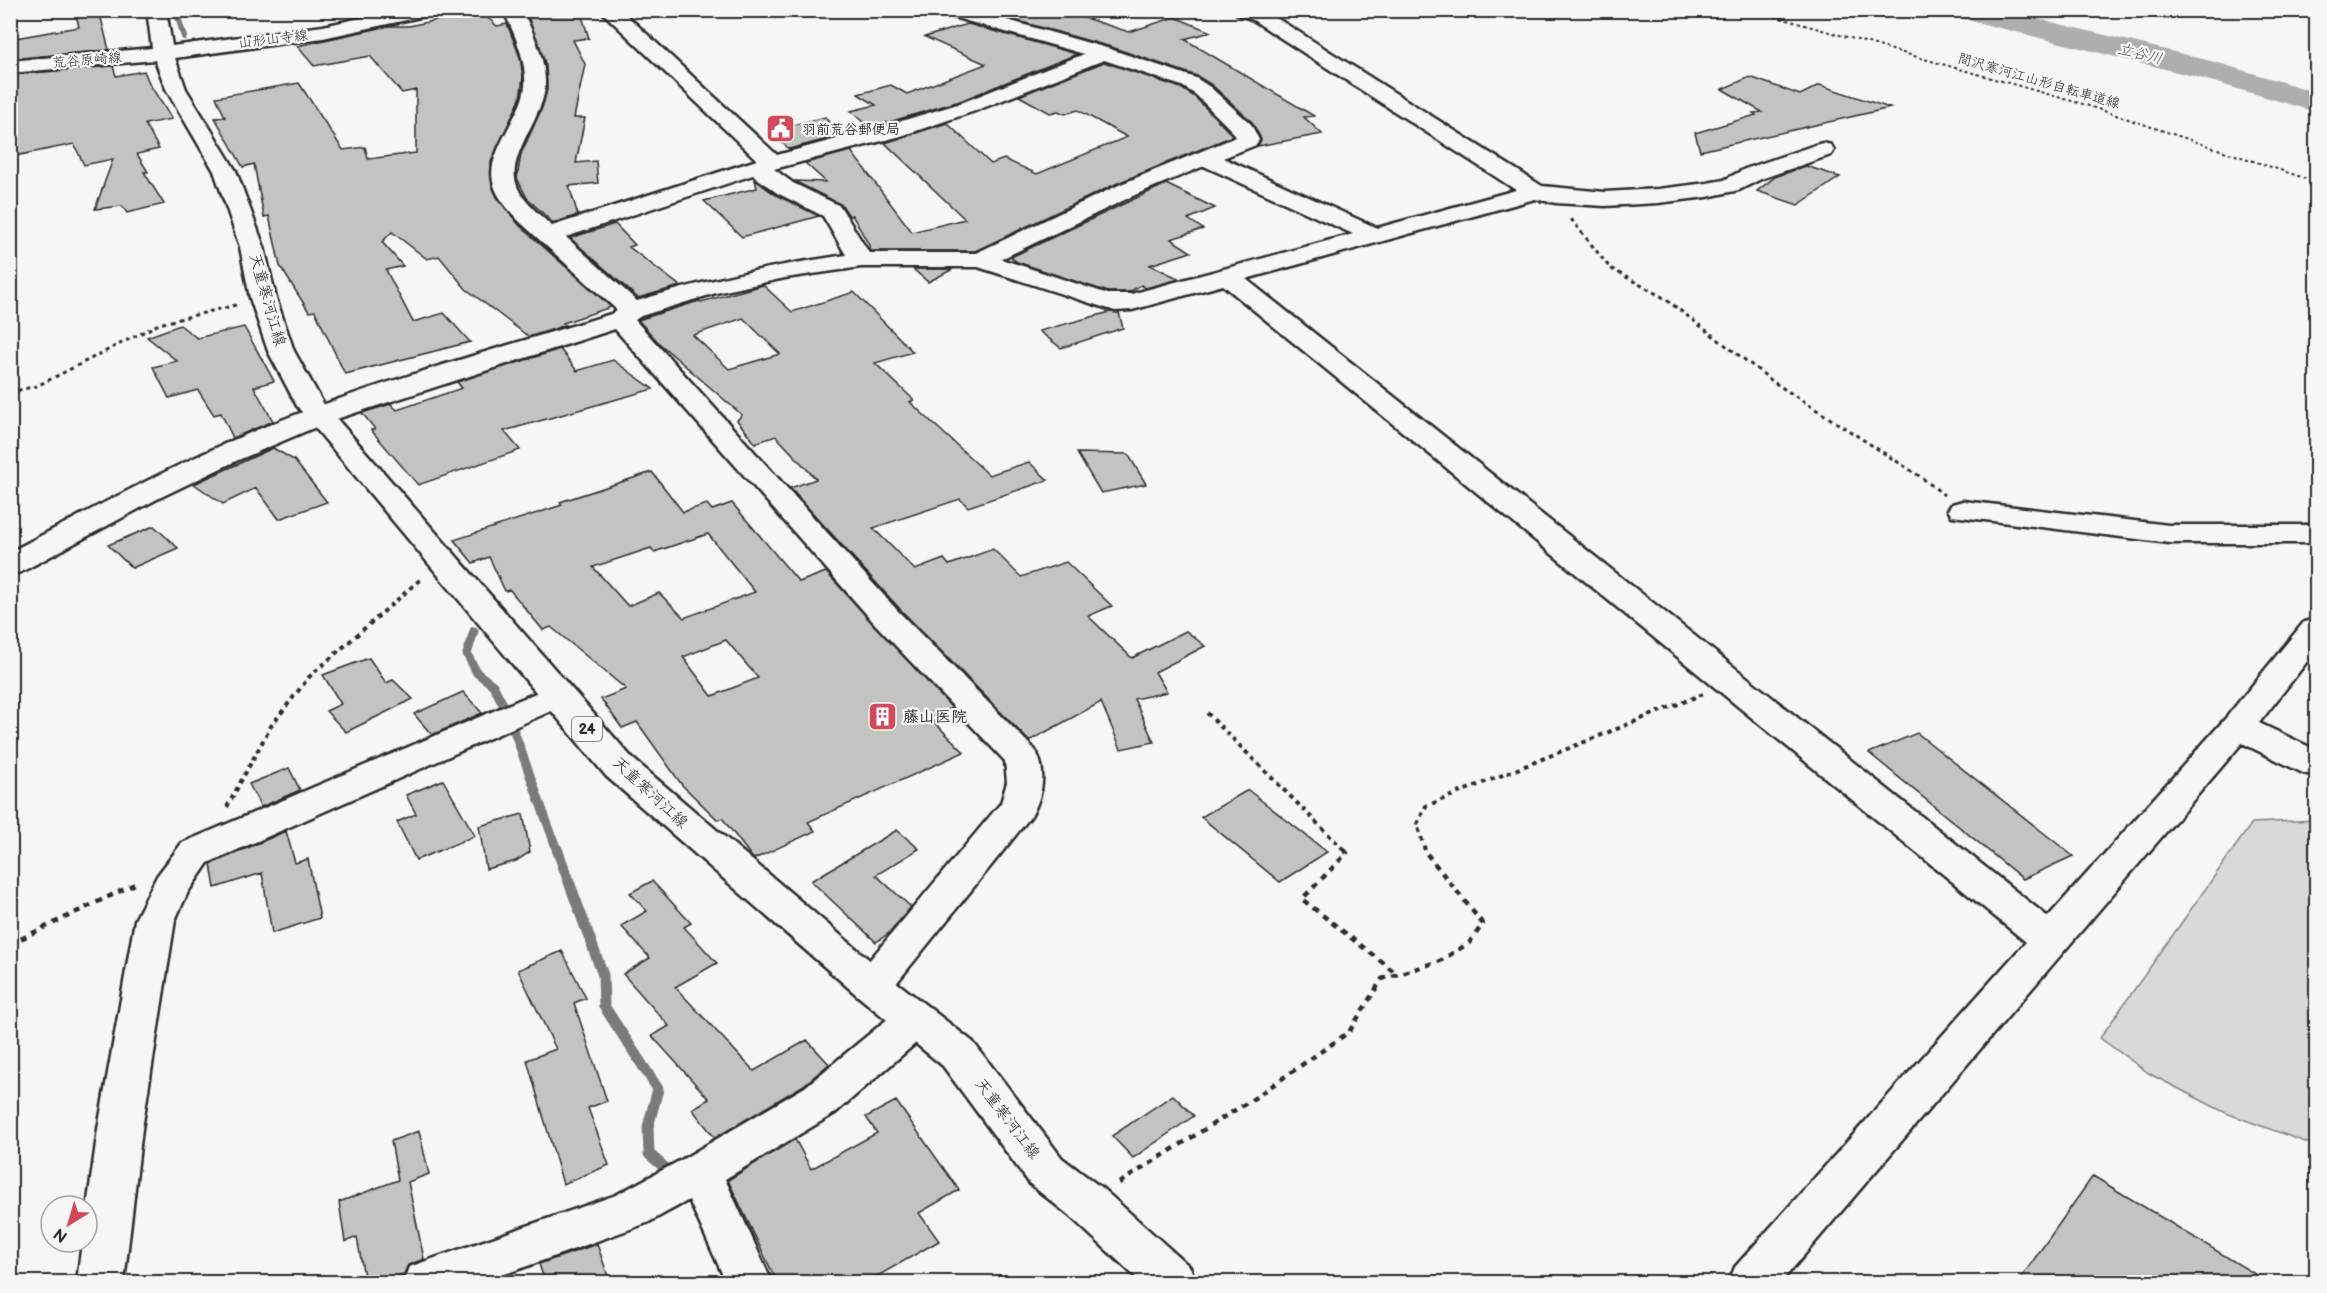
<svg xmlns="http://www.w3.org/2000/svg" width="2327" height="1293" font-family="'Balsamiq Sans','Klee One',sans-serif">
<rect width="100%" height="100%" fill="#f6f6f2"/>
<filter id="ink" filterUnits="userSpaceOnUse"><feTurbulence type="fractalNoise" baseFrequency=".0167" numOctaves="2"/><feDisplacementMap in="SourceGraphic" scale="12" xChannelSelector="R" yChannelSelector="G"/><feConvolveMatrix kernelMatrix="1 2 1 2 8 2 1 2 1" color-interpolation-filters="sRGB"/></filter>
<g filter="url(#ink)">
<path fill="#d9d9d5" stroke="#828280" stroke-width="1.5" d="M2316,820V1146L2226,1113L2150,1074L2100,1038L2252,823Z"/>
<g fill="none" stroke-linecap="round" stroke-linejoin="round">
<path stroke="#7a7a78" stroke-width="6" d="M176,10L184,37"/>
<path stroke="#7a7a78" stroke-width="9" d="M474,631L467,654L477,673L493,685L504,706
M514,731L557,850"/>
<path stroke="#7a7a78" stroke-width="11" d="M557,849L603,975L604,1006L658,1089L648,1127L649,1154L671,1173"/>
<path fill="#aeaeab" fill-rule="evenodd" d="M1948,10H2002L2215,62L2316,92V112L2193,76L1952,16Z"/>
</g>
<path fill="#c3c3c0" stroke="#2b2b2b" stroke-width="1.5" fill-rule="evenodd" d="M75,10H99L109,50L10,59V39L79,27Z
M529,10H580L589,38L573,40L585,64L574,118H585L576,163L596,161L598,183L569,186L578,215L553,223L527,198L517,178L521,154L542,108L547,90L546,66L528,17Z
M1009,10H1060L1129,32L1175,17L1211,32L1184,39L1314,116L1304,117L1322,134L1258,146L1261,139L1252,122L1212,85L1197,76L1111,47L996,15Z
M480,11L497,26L507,24L520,57L523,77L520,99L491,162L492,186L497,197L519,225L611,307L563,323L566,325L529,337L466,289L439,256L427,259L392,232L382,242L403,266L386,270L413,322L444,313L470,342L345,374L315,311L309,312L280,266L269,216L264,217L254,164L243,167L215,118L225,117L216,97L299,83L343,150L365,147L368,159L416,153V90L402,93L370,56L314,66L297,46L389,26H409Z
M968,24L1077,54L960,101L869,128L851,111L876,105L858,94L891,85L907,94L986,64L925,37Z
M1104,62L1181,88L1195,97L1233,136L1120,182L975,251H870L869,245L852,215L849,216L842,205L794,181L826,182L805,163L851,151L912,232L965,219L885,143L947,123L991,164L1004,159L1037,174L1127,137L1078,110L1065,114L1058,111L1050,113L1019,96Z
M113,66L116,76L144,71L150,85L172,119L145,124L159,149L137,154L148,172H144L164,204L127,213L122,206L95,209L113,159L84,165L74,144L10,157V75Z
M1750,77L1800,95L1820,85L1890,108L1700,151L1695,133L1756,115L1753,113L1762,112L1722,89Z
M825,117L839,136L789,149L769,131Z
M1806,166L1840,177L1798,205L1757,191L1775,177Z
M755,180L776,195L819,216L742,237L704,201L757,188Z
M1166,184L1215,208L1188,219L1203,229L1171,239L1191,252L1150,265L1178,278L1176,280L1146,288L1141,285L1129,292H1108L1017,262L1011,257Z
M615,224L635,245L629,247L680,286L638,298L570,238Z
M913,269H953L928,282Z
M763,285L792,312L854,292L913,352L875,363L914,400L910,402L989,475L1029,462L1048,480L968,507L960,499L873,528L915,570L944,559L949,565L993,549L1021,577L1066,562L1112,606L1088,616L1132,658L1186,631L1205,646L1155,672L1167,692L1134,699L1154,742L1121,749L1101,702L1029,741L900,609L790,488L816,479L776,436L755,443L737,420L742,415L660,344L638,320L699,301L701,302ZM743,318L780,354L729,369L693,335Z
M1110,312L1119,313L1123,328L1061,348L1039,331Z
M180,325L197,338L244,327L274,381L254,387L273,421L233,438L221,413L214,415L198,390L169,398L153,367L177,361L147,337Z
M560,349L577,371L613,360L653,389L504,431L520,450L418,485L371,430L375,429L362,413L391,404L397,410L462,388L457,382Z
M273,448L294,460L327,502L279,519L256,488L223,504L194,484Z
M1077,453L1128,454L1146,484L1101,493Z
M652,472L683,512L707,504L712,510L732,503L799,582L826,572L952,708L930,718L964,752L808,822L815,831L754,859L751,856L722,818L718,820L682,785L637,722L622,728L601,699L626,689L551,627L543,630L510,590L505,591L489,557L473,563L454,540L562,505L560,502ZM708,534L755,592L684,618L659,593L628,606L593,567L651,548L654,552ZM726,640L758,678L712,696L683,657Z
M154,526L178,548L132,568L108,545Z
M369,658L386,683L393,680L413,699L346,732L326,711L341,704L323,675Z
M463,692L482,713L432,735L414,714Z
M1917,733L2073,856L2023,879L1869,753Z
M289,768L300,790L261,807L249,784Z
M443,780L475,836L416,860L397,822L416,814L406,795Z
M1248,790L1327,852L1280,882L1201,817Z
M523,814L530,852L516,861L486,869L479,826Z
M897,830L919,849L876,875L911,907L889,933L876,942L811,881Z
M286,831L295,863L308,859L320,918L272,933L262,873L215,888L211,864Z
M652,881L691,923L684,927L717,963L675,987L754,1071L807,1040L829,1064L804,1085L715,1138L692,1109L709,1099L652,1036L669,1026L623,974L650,958L621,926L647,911L630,893Z
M562,951L586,998L574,1003L607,1101L588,1108L609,1165L563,1184L527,1060L556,1049L518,970Z
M1173,1095L1194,1116L1133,1158L1112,1136Z
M896,1101L959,1190L919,1213L939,1241L867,1282H777L728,1180L795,1139L811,1169L877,1133L866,1117Z
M419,1131L429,1174L408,1182L424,1259L408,1265L404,1274L380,1282H365L357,1237L345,1242L339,1202L398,1180L391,1141Z
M2093,1176L2268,1282H2018Z
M597,1244L610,1282H545L539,1264Z"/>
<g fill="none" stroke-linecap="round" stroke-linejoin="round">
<defs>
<path id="minor" d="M503,10H522C533,32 546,60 545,85C545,97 539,109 534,120C507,174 504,185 552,226L757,160L600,10H621L777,155L885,126L961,103L1084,54L942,14L940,10H972L1110,49L1196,78L1210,87L1251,124L1259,140L1256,145L1223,158L1377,228L1516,190L1253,20L1237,14L1235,10L1267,12L1542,186L1605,192L1658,189L1707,183L1724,180L1745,169L1815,145L1823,143L1831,145L1834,150L1831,155L1761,179L1739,190L1707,197L1658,203L1605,206L1556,203L1535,199L1246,279L2048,917L2225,719L2304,622L2316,619V650L2259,723L2316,750V776L2303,773L2242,743L1781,1282H1729L1735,1267L2026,942L1223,285L1132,310L1115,311L978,267H861L785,278L716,293L641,316L635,320L898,611L1035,750C1047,770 1043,796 1031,816L886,996L872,1001L858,996L852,985L858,974L1001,803L1007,782L1005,761L876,625L615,329L330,421L236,461L159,498L21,572L10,574V552C108,501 207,446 311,409C409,373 511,345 611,314L617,310L521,223C480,181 488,168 512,121C518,110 524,98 525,86C527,61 514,32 503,10ZM1104,60L1182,86L1196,95L1233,132L1236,137L1121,184L976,253H869L840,206L793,183L774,169L901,136L975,111ZM1204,166L1353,234L1131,294H1108L1001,259L1137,194ZM753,175L777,193L823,216L846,255C774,265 706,280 637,301L566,237Z
M1963,501L2169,525H2316V543H2169L1952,516L1948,510L1952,504Z
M557,684L569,687L574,695L569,703L208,863L188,892L175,920L142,1129L124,1282H77L82,1242H87V1208L98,1129L135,920L157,876L182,843Z
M916,1003L931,1008L937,1019L931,1030L835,1113L725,1179L772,1282H726L689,1200L647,1223L483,1282H403L409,1267L616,1195L683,1159L805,1087L901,1008Z"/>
<path id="major" d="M147,10H166L172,46L323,26L399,10H434L432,14L425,16L323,38L175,58L186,89L236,171L264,247L276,298L294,351L323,403L632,758L886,974L973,1042L1062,1158L1103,1189L1190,1267L1196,1282H1141L1071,1217L1030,1184L943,1066L858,996L606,776L297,406L268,351L250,298L240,247L214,171L166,89L155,60L10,73V61L152,48Z"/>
</defs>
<use href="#minor" stroke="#2b2b2b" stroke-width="5"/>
<use href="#major" stroke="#2b2b2b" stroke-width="5"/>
<path stroke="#2b2b2b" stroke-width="2" stroke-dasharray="3 3" stroke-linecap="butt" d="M1752,10L2086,105L2316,182
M1571,219L1573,221"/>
<path stroke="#2b2b2b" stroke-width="3" stroke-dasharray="4 4" stroke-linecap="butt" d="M1571,219L1610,268L1664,298L1775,383L1921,477L1944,495
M10,389L15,391L37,386L159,324L236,305"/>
<path stroke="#2b2b2b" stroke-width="4" stroke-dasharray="4.5 4.5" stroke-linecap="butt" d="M1207,713L1344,850
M227,807L271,726L309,677L422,578
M1425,850L1417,824L1426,806L1703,694"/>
<path stroke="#2b2b2b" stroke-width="4.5" stroke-dasharray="6 6" stroke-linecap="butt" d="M1343,849L1347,853L1302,899L1397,974
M10,944L137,883
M1119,1183L1253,1099L1349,1032L1382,979L1440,961L1469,943L1483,924L1423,849"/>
<use href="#minor" fill="#f6f6f2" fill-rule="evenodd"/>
<use href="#major" fill="#f6f6f2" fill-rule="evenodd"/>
</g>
</g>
<defs>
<symbol id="civic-square" viewBox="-11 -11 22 22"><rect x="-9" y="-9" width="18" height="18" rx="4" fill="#d1495b" stroke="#f6f6f2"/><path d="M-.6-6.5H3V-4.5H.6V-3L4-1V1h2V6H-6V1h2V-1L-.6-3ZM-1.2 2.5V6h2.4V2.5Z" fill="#fff"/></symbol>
<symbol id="building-square" viewBox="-11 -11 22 22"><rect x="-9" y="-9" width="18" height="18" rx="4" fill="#d1495b" stroke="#f6f6f2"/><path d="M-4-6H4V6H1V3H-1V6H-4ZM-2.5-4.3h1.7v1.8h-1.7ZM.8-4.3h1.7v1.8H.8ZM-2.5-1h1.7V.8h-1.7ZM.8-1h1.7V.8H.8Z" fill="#fff"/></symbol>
</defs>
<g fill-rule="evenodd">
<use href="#civic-square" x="764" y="112" width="33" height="33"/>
<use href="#building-square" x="866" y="700" width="33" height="33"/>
</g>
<g text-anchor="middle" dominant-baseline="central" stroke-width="4.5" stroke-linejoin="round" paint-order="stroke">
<g font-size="14" fill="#2b2b2b" stroke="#f6f6f2">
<text transform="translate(273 39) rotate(-7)">山形山寺線</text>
<text transform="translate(87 60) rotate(-5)">荒谷原崎線</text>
<text transform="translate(2039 81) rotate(16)">間沢寒河江山形自転車道線</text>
</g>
<g font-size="14" font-weight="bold" fill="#2b2b2b" stroke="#f6f6f2" text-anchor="start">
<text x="802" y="129">羽前荒谷郵便局</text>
</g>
<g font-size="15" font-style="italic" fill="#525251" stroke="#f6f6f2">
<text transform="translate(2140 54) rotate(14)">立谷川</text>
</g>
<rect fill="#f6f6f2" stroke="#686867" stroke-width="1.5" x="572" y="717" width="30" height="24" rx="4.5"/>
<g font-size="15" font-weight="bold" fill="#2b2b2b">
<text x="587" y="729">24</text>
</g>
<g font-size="16" fill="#2b2b2b" stroke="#f6f6f2">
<text transform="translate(267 300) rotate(74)">天童寒河江線</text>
<text transform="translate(650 793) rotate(43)">天童寒河江線</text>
<text transform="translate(1007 1119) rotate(53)">天童寒河江線</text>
</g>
<g font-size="16" font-weight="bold" fill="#2b2b2b" stroke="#f6f6f2" text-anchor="start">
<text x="903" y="717">藤山医院</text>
</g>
</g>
<rect width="2327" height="1293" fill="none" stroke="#f6f6f2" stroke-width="36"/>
<rect x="18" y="18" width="2291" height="1257" fill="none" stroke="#2b2b2b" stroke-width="2" filter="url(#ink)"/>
<g transform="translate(69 1224) rotate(217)"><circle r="28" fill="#f6f6f2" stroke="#a5a5a2" stroke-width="1.5"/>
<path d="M0-4.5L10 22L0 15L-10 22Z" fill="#d1495b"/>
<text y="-9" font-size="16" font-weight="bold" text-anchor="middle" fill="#2b2b2b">N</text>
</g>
</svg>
